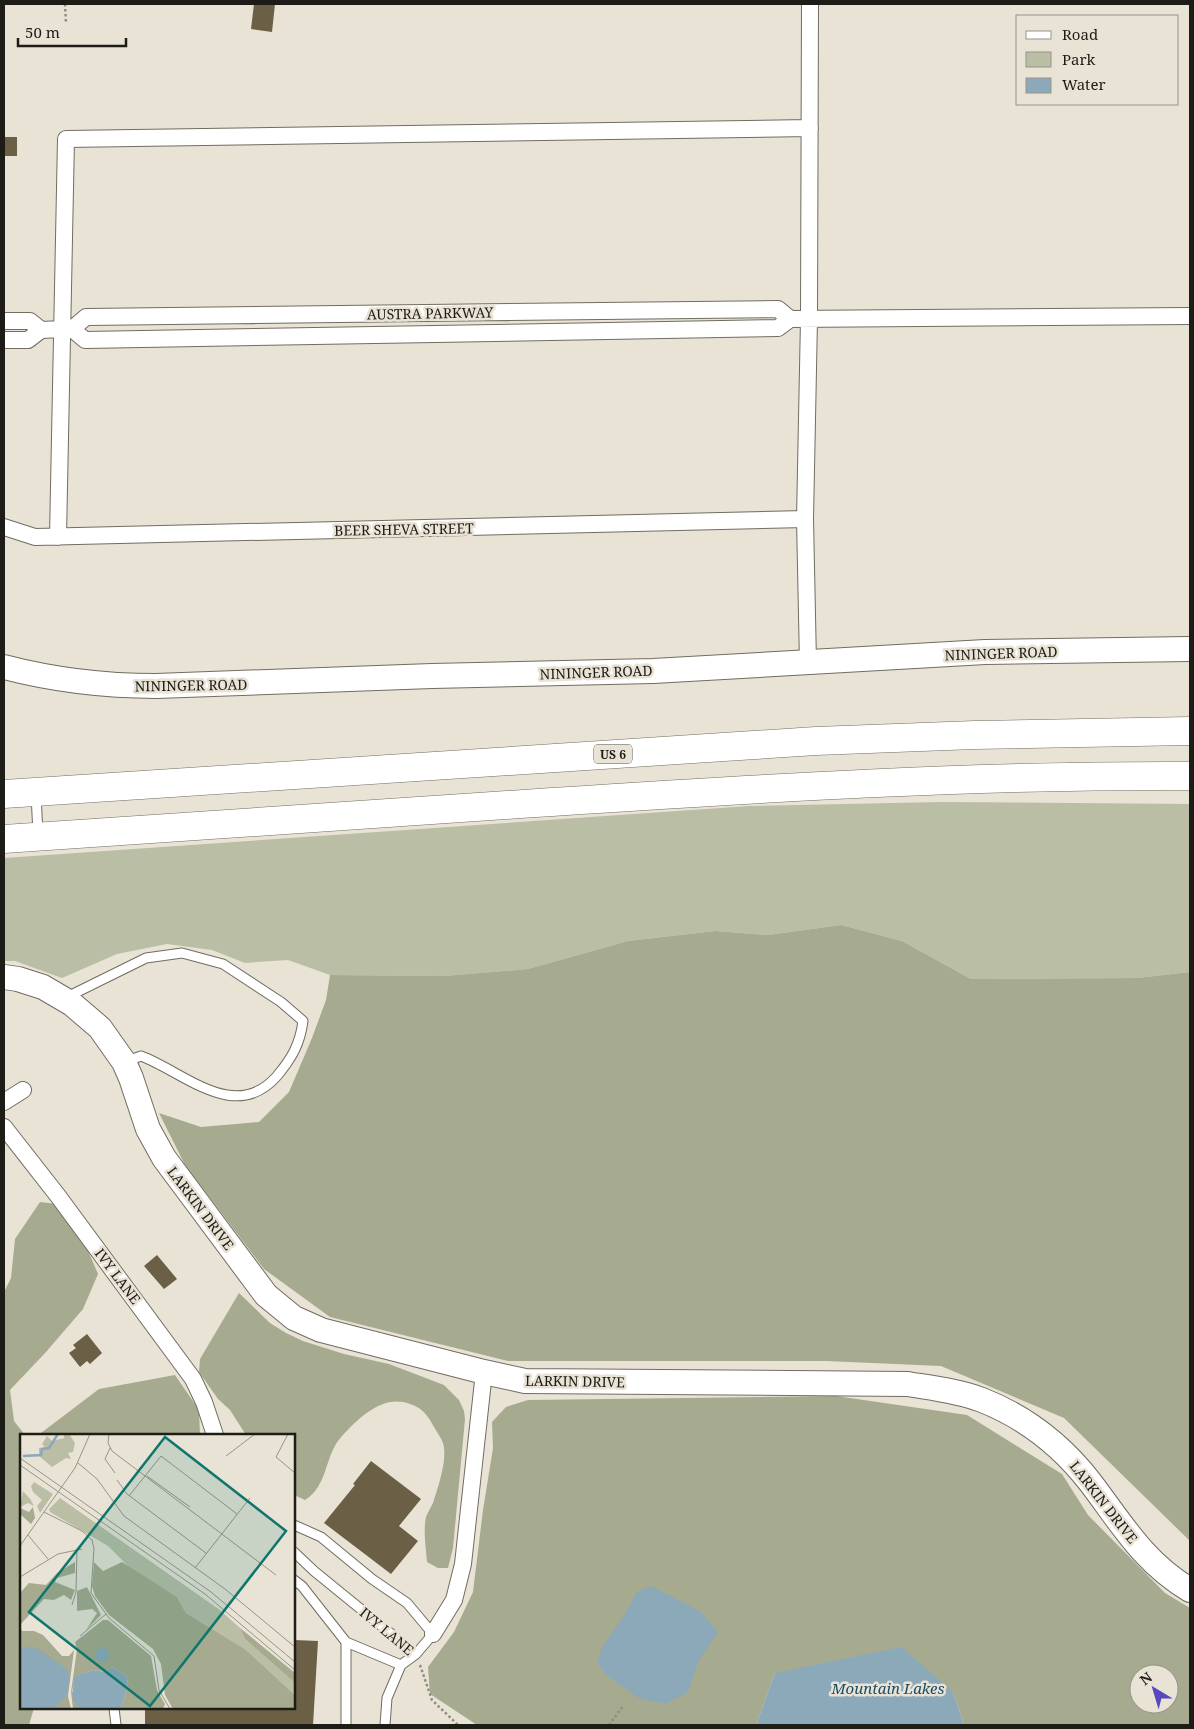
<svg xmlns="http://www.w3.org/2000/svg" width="1194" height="1729" font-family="'Noto Serif',serif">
<rect width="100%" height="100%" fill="#e9e3d6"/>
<path fill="#babea5" d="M940,802L1190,804V972L1137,978L971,979L902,941L841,925L768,935L715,931L628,941L528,969L444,976L330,975L288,960L245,963L212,950L167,944L117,954L62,978L15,961H4V858L749,806Z"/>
<path fill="#a6aa8e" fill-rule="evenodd" d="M841,925L902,941L971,979L1137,978L1190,972V1541L1064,1418L941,1366L826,1361H508L330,1317L264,1269L185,1165L159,1113L201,1127L259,1122L289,1092L312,1038L326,1000L330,975L444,976L528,969L628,941L715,931L768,935Z
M40,1202L57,1204L86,1246L98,1274L83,1309L46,1352L10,1390L14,1421L25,1435H21V1708H34L29,1725H4V1292L11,1278L15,1239Z
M239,1293L270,1323L286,1333L303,1341L344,1354L389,1364L444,1385L459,1400L464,1411L465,1419L453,1548L448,1568H438L427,1562C426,1548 423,1531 426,1517C428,1512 431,1507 433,1503C438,1487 448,1459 443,1443C441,1438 437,1432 434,1427C428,1416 423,1408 410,1404C383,1394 360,1417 342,1436C324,1455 329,1485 305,1500L294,1495V1435H246L230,1410L218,1399L199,1372L200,1359Z
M175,1375L199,1410L200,1435H35L41,1433L99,1389Z
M836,1396L967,1415L1062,1474L1088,1515L1165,1593L1190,1608V1725H964L953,1692L775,1673L756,1725H477L430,1694L428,1667L454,1632L473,1592L483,1510L493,1448L492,1422L506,1407L528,1400ZM1139,1674H1169V1704H1139Z"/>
<path fill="#8ca9ba" d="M651,1586L700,1611L718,1632L699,1660L687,1693L664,1704L639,1698L607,1676L597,1663L602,1647L624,1616L637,1592Z
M901,1647L953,1692L964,1725H756L775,1673Z"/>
<path fill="#6b5f46" d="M254,4H275L272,32L251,29Z
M4,137H17V156H4Z
M157,1255L177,1279L164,1289L144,1266Z
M87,1334L102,1353L90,1364L87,1361L80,1367L69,1353L76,1348L73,1345Z
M371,1461L421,1499L399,1526L418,1541L391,1574L324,1523L355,1485L353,1484Z
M294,1640L318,1641L313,1725H145V1708H294Z"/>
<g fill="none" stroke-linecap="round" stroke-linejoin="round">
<defs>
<path id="lane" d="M36,794L38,834
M67,997L146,958L182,953L223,964L281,1002L303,1021C300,1044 292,1058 277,1076C235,1124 184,1072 141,1056L124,1062
M294,1525L321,1537L372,1579L407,1603L433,1634L416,1654L401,1665L387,1698L385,1725
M294,1552L314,1571L416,1654
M294,1580L302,1586L346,1642L401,1665
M114,1708L116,1725
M346,1725V1642"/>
<path id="street" d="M4,321H30L41,330
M72,329L86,317L778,309L790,319
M4,340H28L41,330L62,329H72L85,340L778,328L790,319L1190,316
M4,527L35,537L805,519
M58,537L66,139L810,128
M808,663L805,519L809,319L810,4
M4,1102L23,1090
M4,1127L58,1196L193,1379L204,1402L215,1435
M433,1634L454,1600L463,1564L484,1372"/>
<path id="secondary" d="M4,667C54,680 103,686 156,686L432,676L653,671L985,652L1190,649
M4,977L18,979L43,987L72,1004L100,1028L124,1062L131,1078L148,1129L164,1158L266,1295L294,1318L321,1330L484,1372L525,1381L908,1384C932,1388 959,1391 982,1400C1025,1417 1062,1446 1090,1482C1122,1524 1143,1562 1190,1590"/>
<path id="highway" d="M4,794L816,741L975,735L1190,731
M4,839C186,827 369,814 552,802C765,788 977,775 1190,776"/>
</defs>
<use href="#lane" stroke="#726c61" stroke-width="11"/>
<use href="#street" stroke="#726c61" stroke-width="18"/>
<use href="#secondary" stroke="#726c61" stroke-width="26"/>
<use href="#highway" stroke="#726c61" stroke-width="29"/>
<path stroke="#918c83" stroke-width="2.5" stroke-dasharray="2.5 2.5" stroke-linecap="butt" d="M65,4L66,23
M420,1665L432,1700L458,1725
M609,1725L623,1706"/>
<use href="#lane" stroke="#fff" stroke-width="9"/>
<use href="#street" stroke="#fff" stroke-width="16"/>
<use href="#secondary" stroke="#fff" stroke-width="24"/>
<use href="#highway" stroke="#fff" stroke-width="28"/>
</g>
<g text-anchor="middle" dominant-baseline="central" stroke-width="5" stroke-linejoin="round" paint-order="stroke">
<rect fill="#e9e3d6" stroke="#5b5850" stroke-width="1" x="594" y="744.5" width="38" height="19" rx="4"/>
<g font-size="12" font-weight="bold" fill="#1e1c17">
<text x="613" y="754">US 6</text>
</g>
<g font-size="14" fill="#1e1c17" stroke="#e9e3d6">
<text transform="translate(430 313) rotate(-1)">AUSTRA PARKWAY</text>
<text transform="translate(404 529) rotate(-1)">BEER SHEVA STREET</text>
<text transform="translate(1001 653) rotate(-2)">NININGER ROAD</text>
<text transform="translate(596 672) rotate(-2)">NININGER ROAD</text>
<text transform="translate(191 685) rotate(-1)">NININGER ROAD</text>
<text transform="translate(201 1208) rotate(53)">LARKIN DRIVE</text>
<text transform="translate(118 1276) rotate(53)">IVY LANE</text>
<text transform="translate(575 1381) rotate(1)">LARKIN DRIVE</text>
<text transform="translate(1104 1502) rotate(52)">LARKIN DRIVE</text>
<text transform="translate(387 1631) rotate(40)">IVY LANE</text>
</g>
<g font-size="15" font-style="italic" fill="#174c66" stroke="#e9e3d6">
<text x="888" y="1688">Mountain Lakes</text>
</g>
</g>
<g transform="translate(20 1434)">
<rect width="275" height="275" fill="#e9e3d6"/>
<path d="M44,0H49L55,9L53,18L48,19L51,25L46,24L32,33L19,22V14L25,13L22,10L27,2L32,7L44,4ZM14,48L33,60L20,79L17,72L22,66L13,58L11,52ZM3,57L11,66L14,72L8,69L0,73ZM40,64L200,176L220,194L225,205L275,249V261L225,215L166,179L157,163L113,137L88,112L30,78L29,75Z" fill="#babea5"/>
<path d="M13,73L15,84L11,90L0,80V74L9,78ZM55,128V139L37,144L35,148L55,156L51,166L44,161L34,166L24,165L0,191V159L9,149L26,151L37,139ZM74,128L83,137L102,128L157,163L166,179L225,215L275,261V275H153L145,261L141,230L133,215L89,181L75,162L72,152ZM67,153L81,181L66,196L77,179L72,175L57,177V157ZM83,186H88L131,222L137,256L145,270L143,275H101L108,249L106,241L92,233L84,238L73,236L56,242L52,257L58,275H53L51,258L57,215L55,208ZM0,192L2,197H14L23,201L42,222H49L54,216L48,262L51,275H32L0,217ZM220,194L275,239V249L225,205Z" fill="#a6aa8e"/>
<path d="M7,213L18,215L47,235L50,243L47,261L33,275H0V214ZM75 221a7 7 0 1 1 14 0a7 7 0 1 1-14 0ZM92,233L106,241L108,249L101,275H58L52,261L55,242L73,236L84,238Z" fill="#8ca9ba"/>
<path fill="none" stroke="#8ca9ba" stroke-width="2.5" d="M3,22L21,21L22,15L29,14L38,0"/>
<path fill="none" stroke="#98938a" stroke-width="1" d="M89,0L88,9L92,17L256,141M268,0L256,23L275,39M90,14L85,25L95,39M206,22L235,0M0,24L191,158L275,228M58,29L77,45L104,82L205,155L275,213M0,31L185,160L275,236M127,42L170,73M97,46L107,60L186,119M109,62L141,22L217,80M24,78L62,97L72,106L74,115L71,159L89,184L134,222L139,256L150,275M8,101L28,125M0,112L55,34L70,0M175,134L230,64M0,143L38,120L62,115M52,171L56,158L57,115M60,202L86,180"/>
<path fill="#0f766e" fill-opacity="0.15" stroke="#0f766e" stroke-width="2.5" d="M145,3L266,97L130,272L9,178Z"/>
<rect width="275" height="275" fill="none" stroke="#1e1c17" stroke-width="2.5"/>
</g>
<rect width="1194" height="1729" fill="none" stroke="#1e1c17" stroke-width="10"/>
<rect x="1016" y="15" width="162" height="90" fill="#e9e3d6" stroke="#98938a"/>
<rect x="1026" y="31" width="25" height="8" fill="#ffffff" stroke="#98938a"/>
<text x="1062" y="40" font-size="15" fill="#1e1c17">Road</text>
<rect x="1026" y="52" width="25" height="15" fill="#babea5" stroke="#98938a"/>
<text x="1062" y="65" font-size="15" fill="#1e1c17">Park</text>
<rect x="1026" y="78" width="25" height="15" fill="#8ca9ba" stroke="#98938a"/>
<text x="1062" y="90" font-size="15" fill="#1e1c17">Water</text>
<g transform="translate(1154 1689) rotate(322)"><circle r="24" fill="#e9e3d6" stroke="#98938a"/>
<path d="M0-4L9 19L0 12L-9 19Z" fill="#5947bf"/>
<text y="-8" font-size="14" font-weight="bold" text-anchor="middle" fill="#1e1c17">N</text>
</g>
<path d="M18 38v8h108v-8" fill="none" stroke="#1e1c17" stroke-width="2.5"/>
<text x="25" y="38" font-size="15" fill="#1e1c17" stroke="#e9e3d6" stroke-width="4" paint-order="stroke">50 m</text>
</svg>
